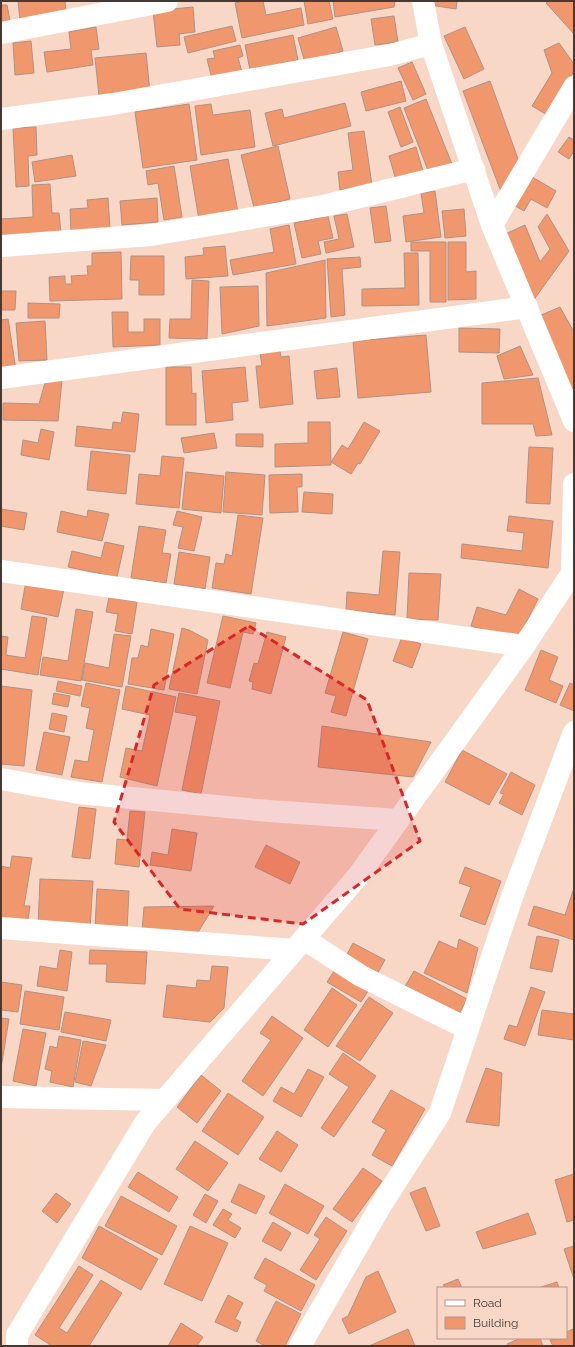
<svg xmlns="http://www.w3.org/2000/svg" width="575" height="1347" font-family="Raleway,sans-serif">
<rect width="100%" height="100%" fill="#f9d7c7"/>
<path fill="#f0976e" stroke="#b19183" d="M18,1H65L66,13L20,20Z
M243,1H263L266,15L301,8L304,25L242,38L235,3Z
M304,1H329L333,19L308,24Z
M333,1H395L394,7L335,17Z
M430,1H457L456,9L430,5Z
M548,1H574V34L546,3Z
M1,5H7L10,21L1,22Z
M193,7L195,32L179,34L180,45L157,47L153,11Z
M394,16L398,42L375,45L371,19Z
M232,26L236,41L188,53L184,37Z
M96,27L99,49L91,50L93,65L47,72L44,52L71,49L69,32Z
M336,27L343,51L305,63L298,38Z
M465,27L484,69L464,79L444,36Z
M293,35L298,60L250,70L245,45Z
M31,41L34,73L15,75L13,43Z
M559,43L574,64V71L549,116L532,106L552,73L544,50Z
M240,45L243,56L238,58L242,72L212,79L207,59L215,58L213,51Z
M146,53L150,92L99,96L95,58Z
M412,62L426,94L413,100L398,68Z
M401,81L406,101L366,111L361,92Z
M490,81L522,170L503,197L463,91Z
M426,99L452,164L429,173L404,108Z
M345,103L351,126L273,146L265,113L282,109L284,118Z
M189,104L197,160L143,168L135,112Z
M211,104L213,115L250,110L255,147L201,155L195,106Z
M400,107L413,142L401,147L388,112Z
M36,127L37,155L28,156L29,186L16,187L13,128Z
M364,131L372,185L340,190L338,172L353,170L348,133Z
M569,137L574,140V151L569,159L558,152Z
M278,146L290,199L254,208L241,155Z
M416,147L423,171L396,180L389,156Z
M72,155L76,176L35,182L32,162Z
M228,159L238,212L199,220L190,166Z
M174,166L182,217L164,220L158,183L148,185L146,171Z
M527,174L556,191L547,208L531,199L524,211L510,203Z
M50,184L52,213H59L61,233L1,235V219L33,217L32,185Z
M435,191L441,237L406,242L403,216L424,213L421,193Z
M108,198L110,228L71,231L70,209L88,208L87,200Z
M157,198L158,222L122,225L120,201Z
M386,206L391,241L375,243L370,208Z
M464,209L466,236L445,238L442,211Z
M347,214L354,247L326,253L324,242L339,239L334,216Z
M547,214L569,251L533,301L503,235L525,225L540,262L550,249L538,227Z
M328,216L333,238L318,241L321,254L302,258L294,223Z
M289,225L296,264L233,275L230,260L274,252L270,229Z
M411,242H446V302H430V251H411Z
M448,242H466V272L476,271V299L448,300Z
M225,246L228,276L186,279L185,257L204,255L203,248Z
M121,252L122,299L50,301L49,277L65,276V284H72L71,276L88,275L87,266H92V253Z
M404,253H418L419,305L362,306V289L405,288Z
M131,256H164V295H139V280H130Z
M360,257L361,267L342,269L345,315L331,317L327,259Z
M325,260L326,318L267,326L266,273Z
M192,280L209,281L207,339L169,338L170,319H191Z
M258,286L259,326L222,334L220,287Z
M1,291H16L15,310H1Z
M28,303L60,304L59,318H28Z
M560,307L574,332V400L539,316Z
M112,312H128V332H144V319H160V345L113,347Z
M8,319L16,370L1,373V320Z
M45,321L47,360L19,361L16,323Z
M459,328L500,329L499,353L459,352Z
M426,335L431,392L358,398L353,341Z
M520,346L533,375L504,379L497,356Z
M280,351L281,357L289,356L293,404L260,408L256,366H262L260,353Z
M166,367H191L192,394L196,393V425H166Z
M245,367L248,401L232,403L233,420L206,423L202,371Z
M337,368L340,397L317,399L314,371Z
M538,378L552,435L536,436L533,424H482V383Z
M46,379L62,380L58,421L3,420V403L39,404Z
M123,412L139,414L135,452L75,446L77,426L112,430L113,422L121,423Z
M308,422H330L331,465L275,467V444L308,443Z
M364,422L380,431L360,464L358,463L351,474L331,462L342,445L348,449Z
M41,429L54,432L49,460L21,455L23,440L38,443Z
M214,433L217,448L184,453L181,438Z
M236,434H263V447L236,446Z
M529,447L553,448L550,504L526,503Z
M91,451L130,455L126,494L87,490Z
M162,456L184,458L179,508L136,504L139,474L160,476Z
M186,472L224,476L221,513L182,509Z
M226,472L265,475L262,515L223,512Z
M302,474V487H297L298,512L270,513L269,475Z
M304,492L333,494L332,514L302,512Z
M1,509L27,513L24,530L1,526Z
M88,510L109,514L102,541L57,532L61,511L87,517Z
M177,511L202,517L194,551L178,548L183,527L173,525Z
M238,515L263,518L251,594L212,588L216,563L224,564L226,554L232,556Z
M509,516L553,521L548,568L461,558L462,544L522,551L524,533L507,531Z
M139,526L166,530L162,553L171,554L166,583L131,578Z
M105,542L124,546L117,577L68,567L72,551L101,558Z
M383,551L400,552L395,615L346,610L347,592L379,595Z
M179,552L210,557L205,589L174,584Z
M409,573L441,574L438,620L407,619Z
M26,581L64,589L58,617L21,609Z
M519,589L538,599L518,639L471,626L477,607L506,615Z
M109,597L137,602L132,634L115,631L118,614L106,612Z
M76,609L93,612L81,681L40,675L43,657L68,661Z
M32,616L47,618L38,675L1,669V636L8,637L6,655L25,658Z
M223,616L256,623L253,634L243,632L230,688L207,683Z
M182,628L189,630L208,640L197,694L169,689Z
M151,629L174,634L164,690L128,684L132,658H138L141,645L148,647Z
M267,632L286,637L271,694L252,689L253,682L249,681L254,663L258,664Z
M343,632L368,639L346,716L331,712L336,696L325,693Z
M114,634L131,636L122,687L82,680L85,663L109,668Z
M402,637L421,644L412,668L393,661Z
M541,650L558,657L549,680L563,686L556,703L525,690Z
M58,681L82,686L80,696L56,691Z
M86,683L120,690L102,782L71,777L75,760L88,762L94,730L86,728L90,708L81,706Z
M570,683L574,685V711L560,705Z
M1,686L32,690L24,766L1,764Z
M126,686L176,697L157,786L120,777L126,748L142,751L150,715L122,709Z
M54,693L70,696L68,707L52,704Z
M179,693L220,701L201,794L182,790L197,716L175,712Z
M52,713L67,716L64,732L49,729Z
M322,726L431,742L413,777L318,767Z
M44,732L70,737L62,775L36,770Z
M462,750L507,774L489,805L445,782Z
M511,772L535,785L522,815L499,803L504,794L500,793Z
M79,807L96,809L90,859L72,857Z
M130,811L145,812L139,867L115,864L117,839L127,840Z
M172,829L197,833L191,871L150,865L152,852L168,855Z
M266,845L300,862L290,884L255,867Z
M12,856L32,858L24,906H30L27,926L1,922V866L10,868Z
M465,867L501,881L485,925L460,916L471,887L459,883Z
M40,879L93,881L90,929L38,927Z
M574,888V940L528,925L534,906L565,915Z
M97,889L129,891L127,930L95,928Z
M214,906L197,934L142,931L144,907Z
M537,936L559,940L552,972L530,968Z
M459,939L478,948L467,993L424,973L439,941L457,949Z
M353,943L385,960L376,976L345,958Z
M60,950L72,952L67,991L37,986L40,966L57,969Z
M90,950L147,952L145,984L106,982L107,964H89Z
M212,966L228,967L224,1008L210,1022L163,1017L167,985L196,988L197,980L210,981Z
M336,968L370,988L361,1002L327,982Z
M414,971L467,999L457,1018L403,990Z
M1,982L22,985L18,1012L1,1010Z
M531,987L545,992L525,1046L504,1039L509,1025L517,1027Z
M332,988L357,1005L328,1047L304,1030Z
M25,991L64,997L59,1030L20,1024Z
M369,997L393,1013L360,1061L336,1046Z
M542,1010L574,1014V1040L538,1035Z
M65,1012L111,1020L106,1041L61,1032Z
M272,1016L303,1038L263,1096L242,1081L271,1040L260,1033Z
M1,1018L9,1019L1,1068Z
M23,1029L46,1033L36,1086L13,1081Z
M59,1036L81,1040L73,1087L50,1082L52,1071L45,1069L50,1046L57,1048Z
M83,1041L106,1045L91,1086L75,1082Z
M343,1053L376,1076L334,1137L321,1128L349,1087L329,1074Z
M486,1068L502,1073L499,1126L466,1122Z
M308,1069L324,1077L301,1117L273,1101L281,1087L294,1094Z
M201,1075L221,1091L197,1123L177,1107Z
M391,1090L425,1109L392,1166L372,1155L386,1130L372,1122Z
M228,1093L264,1117L238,1155L202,1131Z
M277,1131L298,1145L281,1172L259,1159Z
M195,1141L228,1163L208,1191L176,1169Z
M363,1168L382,1181L352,1222L333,1209Z
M138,1172L178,1197L169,1212L128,1187Z
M574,1174V1220L567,1222L555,1180Z
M239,1184L265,1196L256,1214L231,1202Z
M285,1184L324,1206L308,1234L269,1213Z
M425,1187L440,1226L426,1231L410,1193Z
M56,1193L71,1204L57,1223L42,1211Z
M205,1194L218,1201L206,1223L193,1215Z
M121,1196L177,1226L162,1255L105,1226Z
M223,1209L232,1214L228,1220L241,1228L235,1238L213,1225Z
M528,1213L536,1234L483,1249L476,1232Z
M326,1217L347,1231L316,1280L300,1270L320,1239L314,1235Z
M273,1222L291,1233L281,1251L262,1241Z
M99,1226L158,1259L141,1290L82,1258Z
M190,1226L228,1243L202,1301L164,1284Z
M574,1246V1279L564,1249Z
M265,1258L315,1285L301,1311L264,1291L267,1285L254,1278Z
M79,1266L93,1275L59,1328L67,1333L101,1280L122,1293L89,1346H52L35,1335Z
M378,1271L396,1312L349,1334L342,1319L348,1316L366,1277Z
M458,1279L462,1288H445L443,1285Z
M557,1282L559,1288H538Z
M228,1295L243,1303L235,1319L241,1322L237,1332L215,1322Z
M276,1301L301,1314L285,1346H265L256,1341Z
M181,1323L203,1337L197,1346H168Z
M408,1329L415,1346H369Z
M573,1329L574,1346H553L550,1340L566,1338V1332Z
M521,1338H540L543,1346H508L507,1344Z"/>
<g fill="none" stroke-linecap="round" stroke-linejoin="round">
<path stroke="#fff" stroke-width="22" d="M423,1L431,44L492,225L574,421
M1,33L167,1
M1,119L113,104L390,55L431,44
M492,225L574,87
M1,246L151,235L323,206L474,169
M1,378L527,307
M1,571L524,646
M1,779L79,793L269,811L398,820
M1,928L294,950
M304,939L361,976L468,1029
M1,1097L164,1100
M17,1346V1335L145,1123L358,876L524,646L572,573L574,484
M300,1346L381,1205L440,1113L512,897L574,732"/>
</g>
<path fill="#d62828" fill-opacity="0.2" stroke="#d62828" stroke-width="3" stroke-dasharray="8 5" stroke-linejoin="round" d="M249,626L367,700L420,841L303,924L180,909L114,822L154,685Z"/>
<rect width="575" height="1347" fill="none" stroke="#463933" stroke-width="4"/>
<rect x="437" y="1287" width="130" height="52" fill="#f9d7c7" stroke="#b1988c"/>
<rect x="445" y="1300" width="20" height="6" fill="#ffffff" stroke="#b1988c"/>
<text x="473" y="1307" font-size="12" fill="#463933">Road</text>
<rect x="445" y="1317" width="20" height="12" fill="#f0976e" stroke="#b1988c"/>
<text x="473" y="1327" font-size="12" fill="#463933">Building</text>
</svg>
